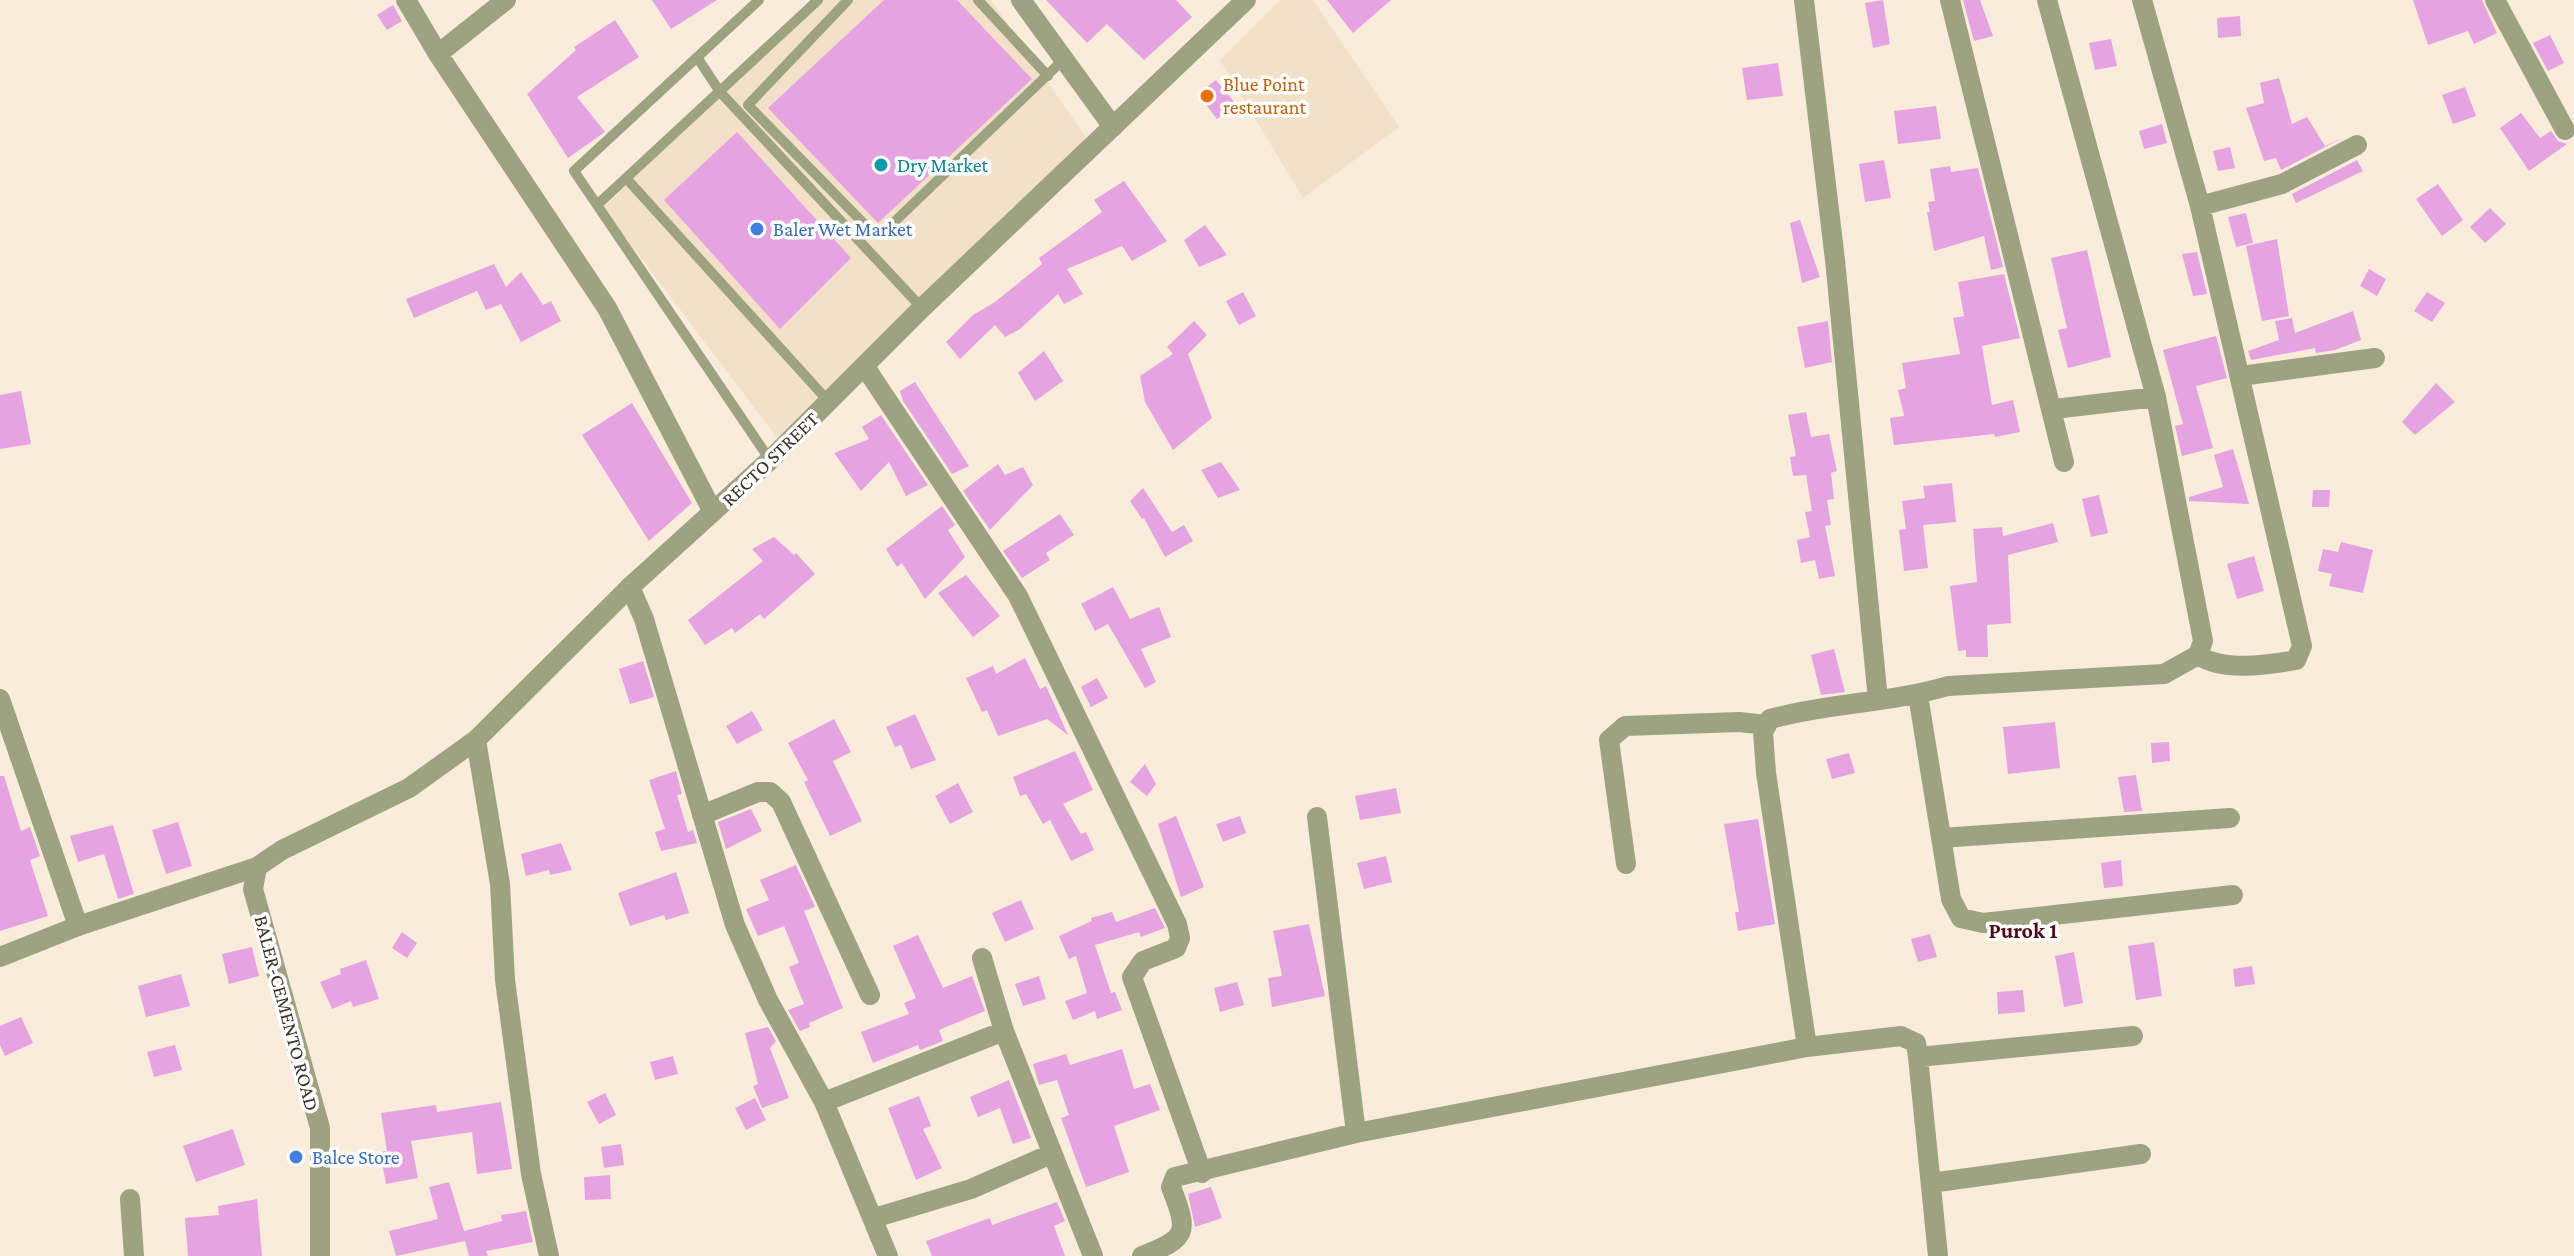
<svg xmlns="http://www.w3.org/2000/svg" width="2574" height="1256" font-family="'Crimson Pro',serif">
<rect width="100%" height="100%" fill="#f9ecdb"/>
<path fill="#f2e0c9" d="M820,0H991L1090,143L778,439L603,208Z
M1280,0H1313L1399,127L1303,198L1220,60Z"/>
<path fill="#e5a3e1" d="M652,0H717L671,29Z
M884,0H957L1032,79L878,223L768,108Z
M1046,0H1176L1192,17L1144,60L1107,24L1087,43Z
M1327,0H1391L1353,33Z
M1883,0L1890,44L1873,48L1865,3Z
M1963,0H1980L1993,36L1974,41Z
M2413,0H2482L2497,33L2474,44L2468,31L2428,45Z
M393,5L402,21L387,30L377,15Z
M2240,16L2241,36L2218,38L2217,18Z
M615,20L639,57L577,97L605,132L568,158L527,94L576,50L574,47Z
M2550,35L2564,63L2548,71L2533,43Z
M2111,39L2117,66L2095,70L2089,43Z
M1778,63L1783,96L1747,100L1742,68Z
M2279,78L2292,124L2307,117L2325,146L2344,137L2281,170L2276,158L2264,161L2246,108L2264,103L2260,83Z
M1216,80L1236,104L1217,119L1198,94Z
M2465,87L2476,116L2453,124L2442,95Z
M1936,106L1941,139L1898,144L1894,111Z
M2521,113L2540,138L2551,131L2558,141L2567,144L2529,171L2500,128Z
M2162,124L2167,143L2144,149L2139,131Z
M737,132L851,258L780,329L664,200Z
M2230,147L2235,168L2218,171L2213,151Z
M1884,160L1891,198L1865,202L1859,164Z
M2357,160L2363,171L2296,203L2292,194Z
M1950,166L1951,172L1978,168L2003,267L1991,270L1984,236L1934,251L1927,212H1930L1928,202L1935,201L1930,169Z
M1124,181L1167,241L1132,261L1122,246L1067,269L1083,294L1064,304L1058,294L1020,329L1005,337L995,325L960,359L946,342L973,315L995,302L1042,264L1039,258L1102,212L1094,200Z
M2438,184L2463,220L2442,236L2416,199Z
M2490,208L2506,224L2485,243L2470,227Z
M2246,213L2253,243L2236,247L2228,217Z
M1800,220L1820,277L1802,283L1790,223Z
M1205,225L1227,255L1199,267L1184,240Z
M2277,239L2289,316L2262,321L2246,246Z
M2087,250L2111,357L2068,368L2058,330L2067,328L2051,258Z
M2197,252L2207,294L2193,296L2182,254Z
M494,264L506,287L521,272L543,305L551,301L561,321L521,342L501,304L486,310L477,291L414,318L406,299Z
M2369,269L2386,279L2377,296L2360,286Z
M2004,274L2020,338L1982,346L1992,405L2013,400L2020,432L1995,437L1994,434L1894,445L1890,418L1904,416L1898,390L1906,388L1902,363L1960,354L1953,318L1964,316L1958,282Z
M1243,292L1256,316L1239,325L1226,301Z
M2427,292L2445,303L2432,322L2414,311Z
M2353,311L2361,340L2335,350L2316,353L2315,348L2251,360L2248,351L2279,340L2275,321L2292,318L2295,333Z
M1194,321L1207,335L1188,354L1212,418L1173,450L1145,402L1140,376L1173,354L1167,347Z
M1828,321L1832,362L1805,368L1797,327Z
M2216,336L2227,378L2196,386L2213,448L2182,456L2175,426L2183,424L2163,350Z
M1044,351L1063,381L1035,401L1018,373Z
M915,382L969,466L952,474L903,401L900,391Z
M2436,383L2455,402L2415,435L2402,422Z
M21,391L31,444L0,449V395Z
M632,403L692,503L649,541L582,435Z
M1806,412L1811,437L1829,434L1837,471L1831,473L1834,499L1827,500L1831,525L1825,526L1835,576L1819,579L1815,560L1801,563L1797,540L1810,537L1805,512L1812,511L1806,475L1793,476L1790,457L1796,456L1788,415Z
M881,415L928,485L906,496L889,462L861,491L834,453L869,439L862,427Z
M2233,449L2249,504L2189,501V497L2223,487L2214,455Z
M1221,462L1240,490L1218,498L1201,470Z
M998,464L1005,475L1023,467L1033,485L990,530L963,491Z
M1952,483L1956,522L1923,525L1928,568L1904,571L1899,530L1906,529L1902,501L1925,498L1923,486Z
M1143,488L1172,532L1184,525L1193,541L1165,557L1144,518L1142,519L1130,501Z
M2313,490H2330L2329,507H2312Z
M2099,495L2108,533L2091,537L2082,499Z
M942,506L955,525L948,530L965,557L925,599L902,563L897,567L886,549Z
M1060,514L1074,535L1046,553L1050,560L1022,578L1003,551Z
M2053,523L2058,542L2008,555L2011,623L1987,625L1988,657H1966V650L1958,651L1950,586L1977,582L1973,529L2002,527L2003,536Z
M774,537L794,555L796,553L815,574L764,619L760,614L735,633L732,628L705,645L688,620L763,561L752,549Z
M2341,542L2373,550L2363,593L2329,586L2332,574L2318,571L2323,549L2338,552Z
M2254,556L2264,591L2237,599L2227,564Z
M966,575L1000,616L973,637L938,593Z
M1113,587L1130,619L1159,607L1171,637L1141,649L1156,682L1145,688L1108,624L1095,631L1081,604Z
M1834,649L1845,692L1821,695L1811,655Z
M1025,658L1040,689L1046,686L1068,735L1047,719L998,736L987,710L982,712L966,678L993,666L996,674Z
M643,661L654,697L630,704L619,669Z
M1097,678L1108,698L1091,707L1081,687Z
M752,711L763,730L737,744L726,726Z
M915,714L936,760L911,769L901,745L895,747L886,727Z
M834,719L851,752L833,761L862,821L830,836L804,782L808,780L788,743Z
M2055,722L2060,768L2008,774L2003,727Z
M2169,742L2170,761L2152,763L2151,743Z
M1075,751L1093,790L1063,804L1081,834L1086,832L1094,850L1071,861L1050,820L1043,824L1026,794L1020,796L1013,777Z
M1849,753L1855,773L1832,779L1826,759Z
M1145,764L1156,784L1147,796L1130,782Z
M676,771L682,794L677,795L688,832L693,830L697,843L661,851L655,832L665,829L649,780Z
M2136,775L2142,811L2124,812L2118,777Z
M0,776H4L21,831L30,827L40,856L30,860L48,916L0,931Z
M958,783L973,812L950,824L935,796Z
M1396,788L1401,813L1360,820L1355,796Z
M751,809L762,831L726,849L718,822Z
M1176,816L1204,887L1181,897L1158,824Z
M1240,816L1246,833L1223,842L1216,824Z
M1758,819L1775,924L1738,931L1735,912H1739L1724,824Z
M178,822L192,866L166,874L152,830Z
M113,825L134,894L118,899L104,854L78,862L70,836Z
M561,843L572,870L550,875L549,870L526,876L521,854Z
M1386,856L1392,882L1364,889L1357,863Z
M2121,860L2123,886L2104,888L2101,863Z
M796,865L815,907L804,911L843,1008L809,1023L810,1027L800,1031L788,1010L804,1004L789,967L799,963L784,926L758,936L746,909L769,900L760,880Z
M676,872L689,913L666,920L664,915L630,926L618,893Z
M1021,900L1034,929L1005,942L992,913Z
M1155,908L1165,928L1141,937L1139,932L1095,945L1111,993L1115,992L1122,1010L1097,1019L1095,1011L1073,1020L1065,1001L1087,993L1076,956L1069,959L1059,936L1092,921L1091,918L1112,912L1116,922Z
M1309,924L1325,996L1272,1007L1268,978L1282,976L1273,931Z
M402,932L417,943L407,958L392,948Z
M1930,934L1937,957L1918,962L1911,939Z
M918,935L943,988L972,976L985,1011L939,1030L943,1041L920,1050L918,1045L873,1063L861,1032L909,1014L904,1003L916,998L893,946Z
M2154,942L2162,996L2136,1000L2128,946Z
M252,947L259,976L229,984L222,954Z
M2074,952L2083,1003L2064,1007L2055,956Z
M366,960L379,999L353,1007L351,1001L332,1009L320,982L341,974L340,969Z
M2252,966L2255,984L2235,987L2233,969Z
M181,974L190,1006L146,1017L138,986Z
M1039,976L1046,999L1023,1006L1015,984Z
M1237,982L1244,1005L1220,1012L1214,988Z
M2023,990L2025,1012L1998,1014L1997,992Z
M21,1017L33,1043L5,1056L0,1045V1026Z
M768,1027L776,1041L770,1048L789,1098L762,1108L753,1086L758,1084L745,1033Z
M175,1045L182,1070L154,1077L147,1052Z
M1122,1049L1134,1089L1150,1084L1160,1110L1114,1126L1129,1172L1086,1187L1061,1118L1069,1115L1057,1080L1039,1085L1033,1064L1066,1054L1070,1065Z
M673,1056L678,1074L655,1080L650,1062Z
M1009,1080L1031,1138L1013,1144L1000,1108L978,1117L970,1097Z
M605,1093L616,1115L599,1124L587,1102Z
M919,1096L931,1126L923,1129L942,1168L916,1180L888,1108Z
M755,1098L766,1120L746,1130L735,1108Z
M501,1102L512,1169L477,1174L472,1132L411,1141L418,1178L386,1184L380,1152L387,1151L381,1113L436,1105L437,1112Z
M233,1129L245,1165L196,1182L183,1146Z
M621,1144L624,1165L604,1168L601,1147Z
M610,1175L611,1199L585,1200L584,1177Z
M449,1182L464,1231L502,1221L501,1215L526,1211L533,1242L486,1251L488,1256H469L465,1241L396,1256L389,1231L438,1219L429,1187Z
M1211,1187L1222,1218L1195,1227L1188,1194Z
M257,1199L262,1256H188L185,1218L219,1215L218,1206Z
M1057,1202L1065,1221L1054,1226L1065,1256H932L926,1241L990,1218L992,1225Z"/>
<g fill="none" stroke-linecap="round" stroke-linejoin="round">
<path stroke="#9da380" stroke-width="10" d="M759,0L574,171L770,460
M848,0L748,105L873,233H882L890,226L1063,60
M978,0L1048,76
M697,57L720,92L922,308
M626,178L829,402
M597,205L818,0"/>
<path stroke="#9da380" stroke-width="20" d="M406,0L438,54L607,308L713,512
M1021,0L1113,127
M1804,0L1835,260L1878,700
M1950,0L2064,462
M2142,0L2200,206L2302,646L2296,660C2267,665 2223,672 2198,655
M2495,0L2565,130
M438,54L506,0
M2200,206L2282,184L2357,145
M865,367L1018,596L1177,924L1180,938L1176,948L1143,961L1132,977L1202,1173
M2241,376L2375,358
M2054,409L2156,397
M630,587L644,619L735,925L768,1000L824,1102L888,1256
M1918,695L1951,899L1961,918L1983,923L2233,895
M0,699L78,926
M476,740L500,884L505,980L531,1174L549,1256
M702,815L758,792H770L781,802L870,995
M1317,817L1356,1133
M1941,838L2230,818
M1626,864L1609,740L1625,726L1739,722L1767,725
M982,958L1004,1031L1093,1256
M1807,1047L1766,773L1763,732L1770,719C1828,703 1890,703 1948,686L2164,674L2198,655L2203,641L2156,397L2047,0
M1918,1057L2133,1036
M824,1102L1004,1031
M1931,1183L2141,1154
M130,1199L134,1256
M874,1218L971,1189L1051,1154
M1142,1256C1188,1238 1189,1233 1171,1187L1175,1177L1356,1133L1807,1047L1901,1036L1916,1043L1918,1057L1938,1256"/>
<path stroke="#9da380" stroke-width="20" d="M257,867L253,889L320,1128V1256
M0,957L78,926L257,867L282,850L409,788L476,740L630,587L770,460L922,308L1246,0"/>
</g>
<circle fill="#e8710a" stroke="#fff" stroke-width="3" cx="1207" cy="96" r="8"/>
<circle fill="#0f9aa8" stroke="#fff" stroke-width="3" cx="881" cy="165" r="8"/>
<g fill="#3f7fe0" stroke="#fff" stroke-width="3">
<circle cx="757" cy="229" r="8"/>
<circle cx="296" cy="1157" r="8"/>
</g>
<g text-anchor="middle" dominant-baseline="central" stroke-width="7" stroke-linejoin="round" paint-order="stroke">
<g font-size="20" fill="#c56008" stroke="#fff" text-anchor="start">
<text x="1223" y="84">Blue Point<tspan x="1223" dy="23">restaurant</tspan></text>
</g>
<g font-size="20" fill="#0d838f" stroke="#fff" text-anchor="start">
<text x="897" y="165">Dry Market</text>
</g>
<g font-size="20" fill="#366cbe" stroke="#fff" text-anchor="start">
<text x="773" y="229">Baler Wet Market</text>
<text x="312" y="1157">Balce Store</text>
</g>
<g font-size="20" fill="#36312a" stroke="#fff">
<text transform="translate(770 459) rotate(-44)">RECTO STREET</text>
<text transform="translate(287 1013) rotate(75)">BALER-CEMENTO ROAD</text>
</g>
<g font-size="22" font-weight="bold" fill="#510b16" stroke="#fff">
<text x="2023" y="930">Purok 1</text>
</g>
</g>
</svg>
